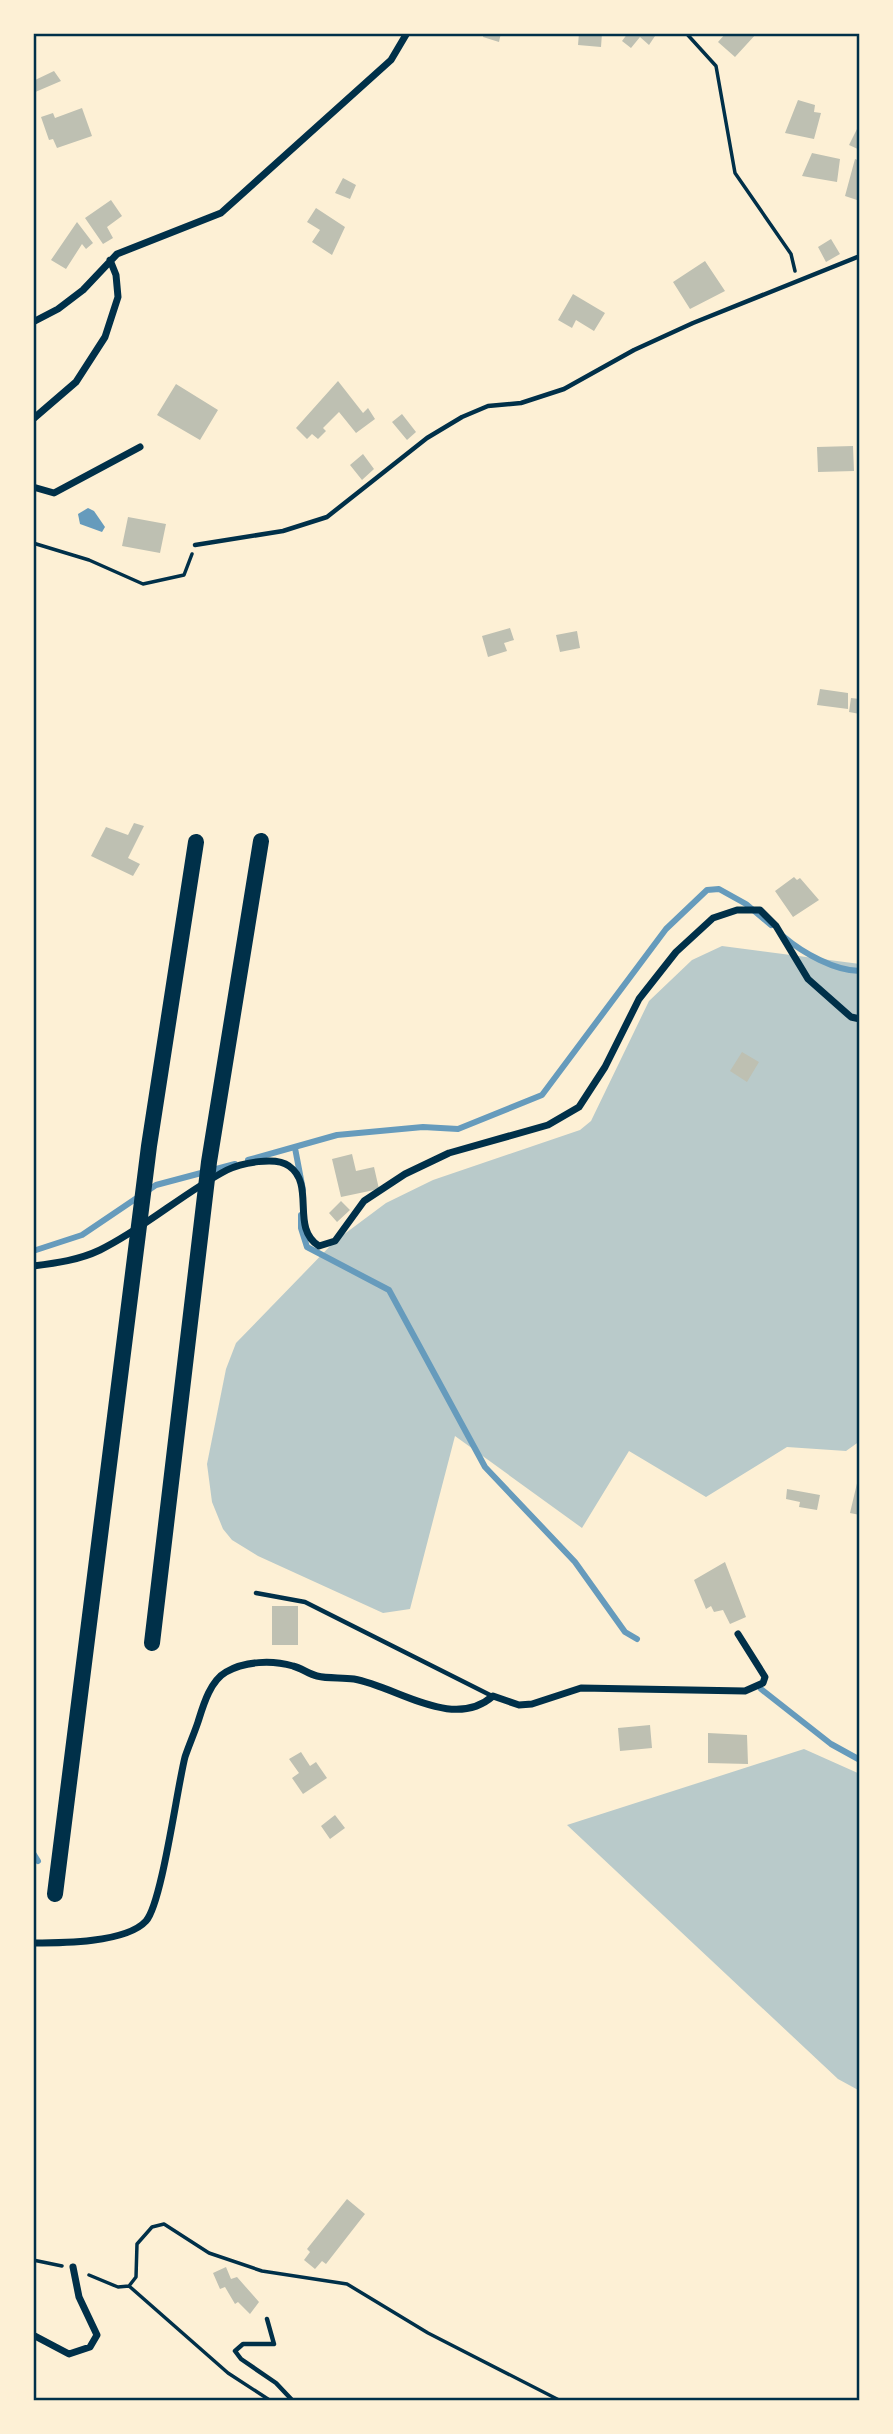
<svg xmlns="http://www.w3.org/2000/svg" width="893" height="2434" font-family="'Golos Text',sans-serif">
<rect width="100%" height="100%" fill="#fdf0d5"/>
<path fill="#b9caca" d="M722,946L860,964V1441L846,1451L787,1447L706,1497L629,1451L582,1528L455,1436L410,1609L383,1613L258,1556L232,1540L223,1529L212,1502L207,1464L226,1369L236,1343L335,1241L386,1203L433,1180L580,1130L591,1121L649,1001L692,960Z
M804,1749L860,1774V2091L838,2079L567,1825Z"/>
<path fill="#669bbc" d="M88,508L94,511L105,527L102,532L80,524L78,514Z"/>
<g fill="none" stroke-linecap="round" stroke-linejoin="round">
<path stroke="#669bbc" stroke-width="6" d="M784,937C803,953 835,971 860,971
M295,1148L303,1190
M248,1160L337,1135L423,1127L458,1129L542,1095L666,929L707,890L719,889L746,904L771,925
M301,1215V1228L307,1247L389,1290L485,1467L575,1562L625,1632L637,1639
M33,1251L82,1235L156,1185L235,1164
M761,1689L831,1744L860,1760
M33,1853L38,1861"/>
</g>
<path fill="#bec0b2" d="M484,33H501L499,42L483,37Z
M579,33H602L601,47L578,45Z
M628,33H657L649,45L640,37L631,48L622,41Z
M726,33H757L735,57L718,42Z
M54,71L61,81L33,93V81Z
M798,100L815,105L814,112L821,113L814,139L785,133Z
M82,108L92,136L57,148L53,139L49,140L41,117L53,113L55,118Z
M860,123V150L849,145Z
M812,153L840,159L837,182L802,176Z
M855,159L860,161V201L845,196Z
M343,178L356,185L350,199L335,193Z
M111,200L122,216L107,227L113,238L103,244L85,218Z
M316,208L345,227L332,255L312,242L320,230L307,222Z
M77,222L93,243L86,249L82,244L66,269L51,260Z
M831,239L840,254L826,262L818,247Z
M705,261L725,291L690,309L673,282Z
M573,294L605,313L594,331L576,320L572,328L558,320Z
M338,381L363,413L368,408L375,419L356,433L339,412L323,428L326,431L318,439L312,434L307,439L296,428Z
M176,384L218,410L200,440L157,415Z
M402,414L416,432L407,440L392,422Z
M853,446L854,471L818,472L817,447Z
M363,454L374,469L362,480L350,465Z
M128,517L166,524L160,553L122,546Z
M510,628L514,640L504,643L507,651L488,657L482,636Z
M577,631L580,648L560,652L556,635Z
M820,689L848,693V709L817,705Z
M851,698L860,699V714L849,712Z
M134,823L144,826L128,858L140,864L133,876L91,856L106,827L128,835Z
M794,877L797,880L800,878L819,900L793,917L775,891Z
M742,1052L759,1062L747,1082L730,1071Z
M352,1154L356,1171L374,1167L379,1189L341,1197L332,1159Z
M341,1201L350,1210L337,1222L329,1213Z
M858,1479H860V1515L850,1513Z
M787,1489L820,1495L817,1510L799,1507L800,1502L786,1499Z
M725,1562L746,1617L730,1624L723,1610L714,1612L711,1606L706,1609L694,1580Z
M272,1606H298V1645H272Z
M650,1725L652,1748L620,1751L618,1728Z
M708,1733L747,1735L748,1764L708,1763Z
M301,1752L310,1766L316,1762L327,1778L303,1794L292,1778L299,1773L289,1759Z
M335,1815L345,1828L330,1839L321,1826Z
M347,2199L365,2214L326,2264L322,2261L315,2269L304,2260L310,2252L307,2249Z
M226,2267L231,2279L237,2277L259,2302L250,2314L238,2302L235,2304L225,2287L220,2289L213,2273Z"/>
<g fill="none" stroke-linecap="round" stroke-linejoin="round">
<path stroke="#003049" stroke-width="3.5" d="M686,33L716,66L735,173L791,254L795,271
M33,543L89,560L143,584L184,575L192,554
M33,2260L62,2266
M89,2275L118,2287L129,2286L136,2277L137,2244L152,2227L164,2224L209,2253L262,2271L347,2284L428,2333L561,2401
M129,2286L228,2373L271,2401"/>
<path stroke="#003049" stroke-width="4.5" d="M195,545L283,531L327,517L427,438L462,417L488,406L521,403L564,389L634,350L693,323L860,256
M256,1593L305,1602L492,1696
M267,2319L274,2344H243L235,2351L241,2359L276,2383L293,2401"/>
<path stroke="#003049" stroke-width="7" d="M33,322L58,309L83,290L117,254L221,213L391,60L407,33
M33,419L76,382L105,337L118,297L116,275L110,260
M33,487L54,493L140,447
M33,1266C57,1263 79,1260 100,1250C145,1228 183,1193 227,1170C241,1163 276,1156 289,1166C316,1185 290,1228 319,1246L335,1241L364,1201L405,1174L449,1153L548,1125L579,1107L605,1067L639,999L676,952L713,918L737,910H760L776,926L808,979L851,1017L860,1019
M33,1943C61,1943 126,1943 146,1921C162,1903 177,1788 185,1757C189,1745 194,1734 198,1722C203,1706 210,1681 226,1672C245,1661 272,1660 293,1666C301,1668 309,1674 317,1676C329,1679 342,1677 354,1679C398,1687 453,1731 493,1696L519,1705L532,1704L581,1688L745,1691L763,1683L765,1677L738,1634
M33,2335L69,2354L90,2347L97,2335L79,2297L73,2267"/>
<path stroke="#003049" stroke-width="16" d="M152,1643L209,1162L261,841
M55,1894L149,1146L196,842"/>
</g>
<rect width="893" height="2434" fill="none" stroke="#fdf0d5" stroke-width="70"/>
<rect x="35" y="35" width="823" height="2364" fill="none" stroke="#003049" stroke-width="2.5"/>
</svg>
